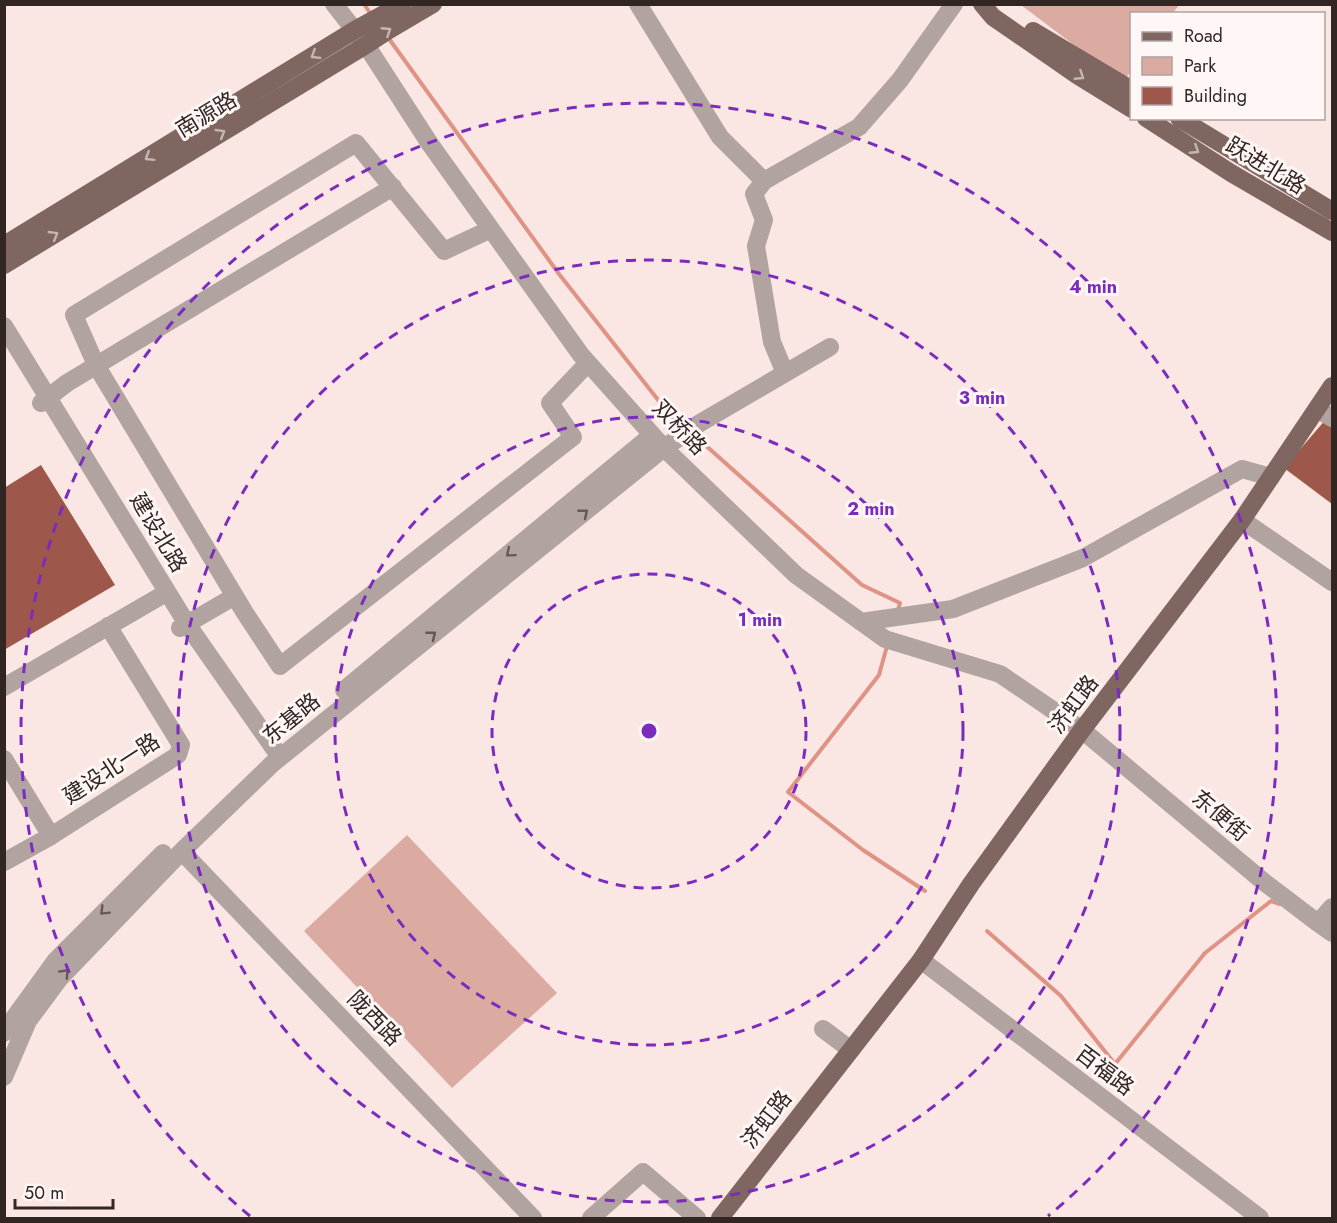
<svg xmlns="http://www.w3.org/2000/svg" width="1337" height="1223" font-family="Jost,'Noto Sans SC',sans-serif">
<rect width="100%" height="100%" fill="#fae6e2"/>
<path fill="#dbaba2" d="M1021,5H1179L1173,13L1132,14L1131,71L1123,82Z
M407,835L557,993L452,1088L304,931Z"/>
<g fill="none" stroke-linecap="round" stroke-linejoin="round">
<path stroke="#df9384" stroke-width="4" d="M364,4L372,16
M387,36L559,274L666,410L684,426
M694,435L862,585L900,603L898,610
M887,646L879,675L788,792L863,850L925,891
M987,931L1061,996L1115,1064L1205,953L1271,901L1280,904"/>
</g>
<path fill="#9e584b" d="M1327,418L1332,422V504L1284,468Z
M41,465L115,585L4,650V488Z"/>
<g fill="none" stroke-linecap="round" stroke-linejoin="round">
<path stroke="#b1a3a0" stroke-width="18" d="M334,4L366,45L430,144L581,355L664,448L796,575L885,639L1000,674L1082,730L1264,882L1318,923L1332,933
M638,4L720,137L764,181L754,194L764,220L756,246L772,342L785,373
M764,181L859,127L900,80L954,4
M491,229L444,251L356,143L74,315L96,365L245,613L280,666L573,437L550,403L588,363
M4,326L187,624L280,757
M41,403L67,383L393,187
M1317,409L1332,418
M1242,520L1332,582
M861,622L953,609L1083,558L1242,469L1271,477
M180,628L235,596
M4,687L159,597
M344,690L652,435
M4,759L51,836
M183,850L189,859L533,1218
M4,862L51,836L178,755L181,745L108,626
M1318,923L1332,907
M921,960L1260,1218
M823,1029L851,1050
M4,1033L11,1022L56,960L163,853
M4,1077L28,1021L60,978L183,850L272,764L664,448L700,423L830,347
M591,1218L643,1172L697,1218"/>
<path stroke="#7f6661" stroke-width="18" d="M982,4L993,17L1077,75L1132,109
M1033,31L1132,90
M1146,118L1231,173L1332,232
M1179,118L1332,211
M4,245L355,30L402,4
M4,265L366,45L389,30L433,4
M720,1218L921,960L971,884L1082,730L1242,520L1332,386"/>
</g>
<defs><path id="oneway-chevron" d="M-2-3.5L2.5 0L-2 3.5" fill="none" stroke-width="1.6" stroke-linecap="round" stroke-linejoin="round" transform="scale(1.5)"/></defs>
<g stroke="#c5b6b2">
<use href="#oneway-chevron" transform="translate(387 31) rotate(-33)"/>
<use href="#oneway-chevron" transform="translate(315 55) rotate(148)"/>
<use href="#oneway-chevron" transform="translate(1080 76) rotate(33)"/>
<use href="#oneway-chevron" transform="translate(221 133) rotate(-31)"/>
<use href="#oneway-chevron" transform="translate(1195 150) rotate(33)"/>
<use href="#oneway-chevron" transform="translate(149 157) rotate(148)"/>
<use href="#oneway-chevron" transform="translate(54 235) rotate(-31)"/>
</g>
<g stroke="#655855">
<use href="#oneway-chevron" transform="translate(584 513) rotate(-39)"/>
<use href="#oneway-chevron" transform="translate(510 553) rotate(140)"/>
<use href="#oneway-chevron" transform="translate(432 635) rotate(-39)"/>
<use href="#oneway-chevron" transform="translate(104 911) rotate(135)"/>
<use href="#oneway-chevron" transform="translate(65 973) rotate(-47)"/>
</g>
<g fill="none" stroke="#7b2cbf" stroke-width="3" stroke-dasharray="10 8">
<circle cx="649" cy="731" r="157"/>
<circle cx="649" cy="731" r="314"/>
<circle cx="649" cy="731" r="471"/>
<path d="M250 1216A628 628 0 1 1 1048 1216"/>
</g>
<g text-anchor="middle" dominant-baseline="central" stroke-width="6" stroke-linejoin="round" paint-order="stroke">
<g font-size="22" fill="#322623" stroke="#fef7f5">
<text transform="translate(206 114) rotate(-31)">南源路</text>
<text transform="translate(1266 165) rotate(31)">跃进北路</text>
<text transform="translate(680 427) rotate(46)">双桥路</text>
<text transform="translate(159 532) rotate(59)">建设北路</text>
<text transform="translate(1073 704) rotate(-53)">济虹路</text>
<text transform="translate(291 718) rotate(-39)">东基路</text>
<text transform="translate(111 768) rotate(-33)">建设北一路</text>
<text transform="translate(1221 815) rotate(40)">东便街</text>
<text transform="translate(375 1018) rotate(46)">陇西路</text>
<text transform="translate(1105 1070) rotate(37)">百福路</text>
<text transform="translate(766 1119) rotate(-52)">济虹路</text>
</g>
</g>
<circle cx="649" cy="731" r="9" fill="#7b2cbf" stroke="#fef7f5" stroke-width="3"/>
<g font-size="18" text-anchor="middle" font-weight="bold" fill="#7b2cbf" stroke="#fef7f5" stroke-width="6" stroke-linejoin="round" paint-order="stroke">
<text x="1093" y="293">4 min</text>
<text x="982" y="404">3 min</text>
<text x="871" y="515">2 min</text>
<text x="760" y="626">1 min</text>
</g>
<rect width="1337" height="1223" fill="none" stroke="#322623" stroke-width="12"/>
<rect x="1130" y="12" width="195" height="108" fill="#fef7f5" stroke="#aca3a1" stroke-width="1.5"/>
<rect x="1142" y="32" width="30" height="9" fill="#7f6661" stroke="#aca3a1" stroke-width="1.5"/>
<text x="1184" y="42" font-size="18" fill="#322623">Road</text>
<rect x="1142" y="57" width="30" height="18" fill="#dbaba2" stroke="#aca3a1" stroke-width="1.5"/>
<text x="1184" y="72" font-size="18" fill="#322623">Park</text>
<rect x="1142" y="87" width="30" height="18" fill="#9e584b" stroke="#aca3a1" stroke-width="1.5"/>
<text x="1184" y="102" font-size="18" fill="#322623">Building</text>
<path d="M15 1199v9h98v-9" fill="none" stroke="#322623" stroke-width="3"/>
<text x="24" y="1199" font-size="18" fill="#322623" stroke="#fef7f5" stroke-width="4.5" paint-order="stroke">50 m</text>
</svg>
